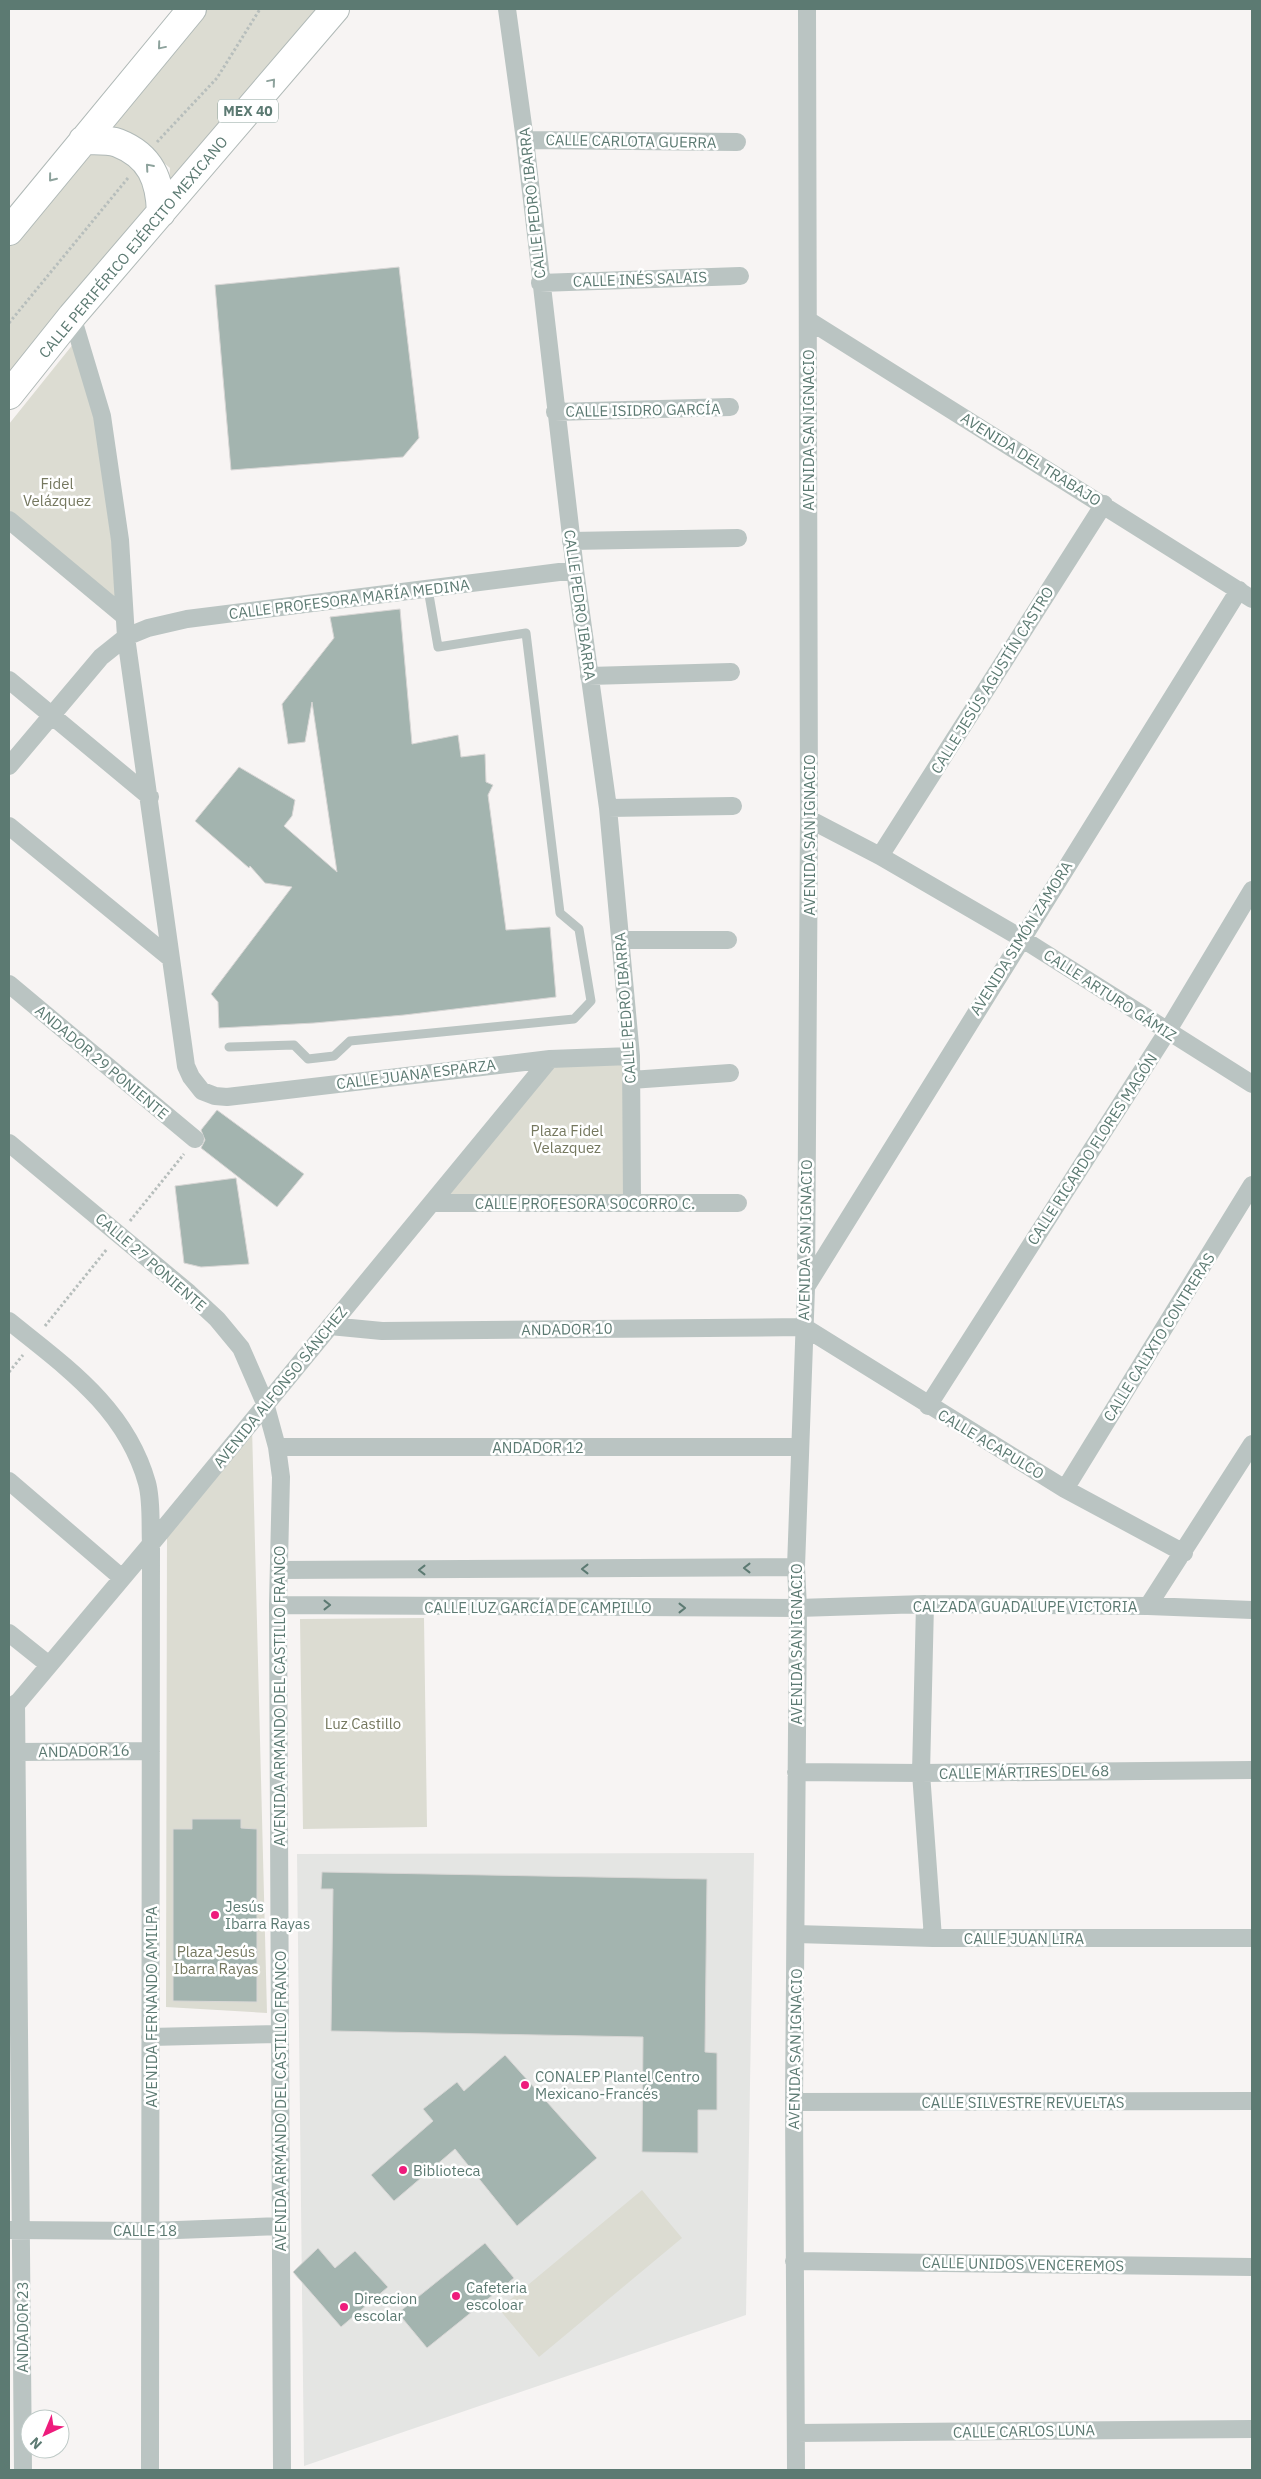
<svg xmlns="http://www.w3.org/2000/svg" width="1261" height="2479" font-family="'IBM Plex Sans',sans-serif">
<rect width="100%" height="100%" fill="#f7f4f3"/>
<path fill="#e4e5e3" d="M754,1853L746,2315L304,2466L297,1854Z"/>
<path fill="#dcdcd2" d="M197,9H331L168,198L170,168L130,135L100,130Z
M79,148L129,156L155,201L9,387V235Z
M74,343L97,418L119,605L9,515V424Z
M631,1056L632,1203H433L550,1059Z
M252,1427L267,2013L166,2007L167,1531Z
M424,1618L427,1827L303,1829L300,1619Z
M642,2190L682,2238L539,2357L499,2309Z"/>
<path fill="#a3b4af" stroke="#d8d6d5" d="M399,267L419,438L403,457L231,470L215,285Z
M400,609L412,744L458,735L461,757L485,754L486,782L493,785L488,795L506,930L550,927L556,997L404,1015L314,1023L219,1028L218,1002L211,994L292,887L265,883L250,866L249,868L195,821L239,767L295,800L292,816L284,826L337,872L312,702L305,742L288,744L282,704L334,638L330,617Z
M217,1110L304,1174L277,1207L201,1148L205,1140L201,1130Z
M236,1178L249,1264L201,1267L184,1263L175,1186Z
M192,1819H241V1828L257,1829V2002L173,2001V1829H192Z
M322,1872L707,1879L705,2052L717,2053V2110H698V2153L642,2152L643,2037L331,2031L333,1889H321Z
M505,2055L597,2158L517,2226L455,2149L394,2201L371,2175L433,2121L423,2109L457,2082L464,2091Z
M485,2243L514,2278L427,2348L398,2313Z
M318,2248L335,2268L355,2251L388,2287L341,2327L293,2272Z"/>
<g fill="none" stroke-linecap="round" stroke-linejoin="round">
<defs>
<path id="highway" d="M83,140C93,141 108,139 118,143C151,156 160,180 161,213
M9,231L192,9
M9,395L72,316L335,9"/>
</defs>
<use href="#highway" stroke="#b0b9b7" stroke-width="30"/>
<path stroke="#b7bebc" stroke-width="3" stroke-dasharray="2.5 2.5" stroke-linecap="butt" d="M157,142L217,78L260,9
M9,323L128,178
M130,1221L184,1154
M45,1326L107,1249
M9,1372L23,1355"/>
<path stroke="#bac4c2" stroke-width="9" d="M229,1047L294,1045L308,1059L334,1056L350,1041L574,1019L591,1001L579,929L560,913L526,633L438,647L428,589"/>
<path stroke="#bac4c2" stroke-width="18" d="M507,9L525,140L575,570L608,808L631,1056L632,1203
M525,140L737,142
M540,283L740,276
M72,316L102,416L120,540L126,637L186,1066L191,1077L202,1091L215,1096L227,1097L550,1059L631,1056
M808,320L1252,599
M555,412L730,407
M9,520L123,615
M571,541L738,538
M589,676L731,672
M9,680L150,797
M9,766L101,657L126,637L148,628L187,619L575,570
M608,808L733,806
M809,819L880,856L1021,938L1252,1084
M9,826L169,957
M880,856L1104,504
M621,940H728
M9,984L195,1139
M631,1080L730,1073
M9,1143L189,1293L217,1319L241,1348L265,1403L277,1447L281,1477L278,1605L282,2470
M433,1203H738
M806,1287L1239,590
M9,1321C66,1367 126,1408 147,1483C152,1501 150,1525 151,1544L150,2470
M330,1326L382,1331L804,1327
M804,1327L1065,1489L1184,1553
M928,1406L1167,1032L1252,890
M277,1447H800
M9,1481L122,1578
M1065,1489L1252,1185
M279,1570L796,1567
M925,1604L921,1773L933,1938
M278,1605L798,1608L925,1604L1148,1606L1252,1610
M1148,1606L1252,1444
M9,1633L49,1665
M16,1703L23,2470
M9,1713L151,1544L550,1059
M17,1752L151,1751
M796,1772L921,1773L1252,1770
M796,1934L933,1938H1252
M150,2037L280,2034
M794,2102L1252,2101
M9,2230L151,2231L280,2226
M794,2261L1252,2267
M796,2433L1252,2429
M796,2470L794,2102L798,1608L796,1567L806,1288L809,819L807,9"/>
<use href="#highway" stroke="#fff" stroke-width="28"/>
</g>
<defs><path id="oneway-chevron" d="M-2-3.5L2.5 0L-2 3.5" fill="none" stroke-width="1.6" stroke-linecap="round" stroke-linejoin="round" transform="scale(1.25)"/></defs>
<g stroke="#8da29c">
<use href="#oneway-chevron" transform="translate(161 46) rotate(130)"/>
<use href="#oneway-chevron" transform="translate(272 82) rotate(-50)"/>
<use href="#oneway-chevron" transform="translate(149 167) rotate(-131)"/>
<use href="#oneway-chevron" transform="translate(52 178) rotate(129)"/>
</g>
<g stroke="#5c7a72">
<use href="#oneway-chevron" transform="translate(747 1568) rotate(180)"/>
<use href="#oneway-chevron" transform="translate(585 1569) rotate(180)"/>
<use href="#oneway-chevron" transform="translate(422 1570) rotate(180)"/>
<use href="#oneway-chevron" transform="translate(327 1605)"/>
<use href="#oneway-chevron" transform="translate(682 1608)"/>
</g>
<g fill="#ee1c7c" stroke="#fff" stroke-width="2">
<circle cx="215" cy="1915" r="5"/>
<circle cx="525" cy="2085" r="5"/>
<circle cx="403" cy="2170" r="5"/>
<circle cx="456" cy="2296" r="5"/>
<circle cx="344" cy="2307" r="5"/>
</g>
<g text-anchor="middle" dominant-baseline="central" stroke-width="5" stroke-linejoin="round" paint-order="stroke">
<rect fill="#fff" stroke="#8da29c" stroke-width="1" x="218" y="99.5" width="60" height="23" rx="4"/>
<g font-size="14" font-weight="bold" fill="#5c7a72">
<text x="248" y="111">MEX 40</text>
</g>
<g font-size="15" fill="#5c7a72" stroke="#fff">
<text transform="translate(631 141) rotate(1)">CALLE CARLOTA GUERRA</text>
<text transform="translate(532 203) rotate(-96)">CALLE PEDRO IBARRA</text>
<text transform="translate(133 247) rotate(-50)">CALLE PERIFÉRICO EJÉRCITO MEXICANO</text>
<text transform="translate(640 279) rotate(-2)">CALLE INÉS SALAIS</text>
<text transform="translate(643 410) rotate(-1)">CALLE ISIDRO GARCÍA</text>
<text transform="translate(808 430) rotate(-90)">AVENIDA SAN IGNACIO</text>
<text transform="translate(1031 459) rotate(32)">AVENIDA DEL TRABAJO</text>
<text transform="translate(349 599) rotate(-7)">CALLE PROFESORA MARÍA MEDINA</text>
<text transform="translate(580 605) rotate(82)">CALLE PEDRO IBARRA</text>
<text transform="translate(992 680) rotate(-58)">CALLE JESÚS AGUSTÍN CASTRO</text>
<text transform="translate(809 835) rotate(-90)">AVENIDA SAN IGNACIO</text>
<text transform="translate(1021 938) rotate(-58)">AVENIDA SIMÓN ZAMORA</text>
<text transform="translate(1110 995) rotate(33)">CALLE ARTURO GÁMIZ</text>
<text transform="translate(625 1008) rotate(-94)">CALLE PEDRO IBARRA</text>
<text transform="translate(102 1062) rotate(40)">ANDADOR 29 PONIENTE</text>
<text transform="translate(416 1074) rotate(-7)">CALLE JUANA ESPARZA</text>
<text transform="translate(1092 1149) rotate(-57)">CALLE RICARDO FLORES MAGÓN</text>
<text x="585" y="1203">CALLE PROFESORA SOCORRO C.</text>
<text transform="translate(805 1240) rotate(-89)">AVENIDA SAN IGNACIO</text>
<text transform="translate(151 1262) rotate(41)">CALLE 27 PONIENTE</text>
<text transform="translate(567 1329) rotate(-1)">ANDADOR 10</text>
<text transform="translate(1159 1337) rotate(-58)">CALLE CALIXTO CONTRERAS</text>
<text transform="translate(280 1387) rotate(-51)">AVENIDA ALFONSO SÁNCHEZ</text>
<text transform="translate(991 1444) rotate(31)">CALLE ACAPULCO</text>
<text x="538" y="1447">ANDADOR 12</text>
<text x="1025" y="1606">CALZADA GUADALUPE VICTORIA</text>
<text x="538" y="1607">CALLE LUZ GARCÍA DE CAMPILLO</text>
<text transform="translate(796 1644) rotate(-90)">AVENIDA SAN IGNACIO</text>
<text transform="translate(279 1696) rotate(-90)">AVENIDA ARMANDO DEL CASTILLO FRANCO</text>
<text transform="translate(84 1751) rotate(-1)">ANDADOR 16</text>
<text transform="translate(1024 1772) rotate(-1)">CALLE MÁRTIRES DEL 68</text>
<text x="1024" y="1938">CALLE JUAN LIRA</text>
<text transform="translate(151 2007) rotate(-90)">AVENIDA FERNANDO AMILPA</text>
<text transform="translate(795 2049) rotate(-89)">AVENIDA SAN IGNACIO</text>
<text transform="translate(280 2101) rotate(-90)">AVENIDA ARMANDO DEL CASTILLO FRANCO</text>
<text x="1023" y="2102">CALLE SILVESTRE REVUELTAS</text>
<text x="145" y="2230">CALLE 18</text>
<text transform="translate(1023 2264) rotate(1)">CALLE UNIDOS VENCEREMOS</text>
<text transform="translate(22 2327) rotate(-90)">ANDADOR 23</text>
<text transform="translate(1024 2431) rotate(-1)">CALLE CARLOS LUNA</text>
</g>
<g font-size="15" fill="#75785f" stroke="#fff">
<text x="57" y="483">Fidel<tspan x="57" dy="17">Velázquez</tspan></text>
<text x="567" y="1130">Plaza Fidel<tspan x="567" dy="17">Velazquez</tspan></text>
<text x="363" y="1723">Luz Castillo</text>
<text x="216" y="1951">Plaza Jesús<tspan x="216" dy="17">Ibarra Rayas</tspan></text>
</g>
<g font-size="15" fill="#5c7a72" stroke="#fff" text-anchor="start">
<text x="225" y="1906">Jesús<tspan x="225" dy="17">Ibarra Rayas</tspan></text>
<text x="535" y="2076">CONALEP Plantel Centro<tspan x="535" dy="17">Mexicano-Francés</tspan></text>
<text x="413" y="2170">Biblioteca</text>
<text x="466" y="2287">Cafeteria<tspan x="466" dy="17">escoloar</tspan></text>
<text x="354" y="2298">Direccion<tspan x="354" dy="17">escolar</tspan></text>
</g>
</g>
<rect width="1261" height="2479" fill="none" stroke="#5c7a72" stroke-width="20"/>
<g transform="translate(45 2434) rotate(224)"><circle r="24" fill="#ffffff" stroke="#becac7"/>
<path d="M0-4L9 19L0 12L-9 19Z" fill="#ee1c7c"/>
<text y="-8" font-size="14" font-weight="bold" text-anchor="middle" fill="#5c7a72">N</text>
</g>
</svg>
